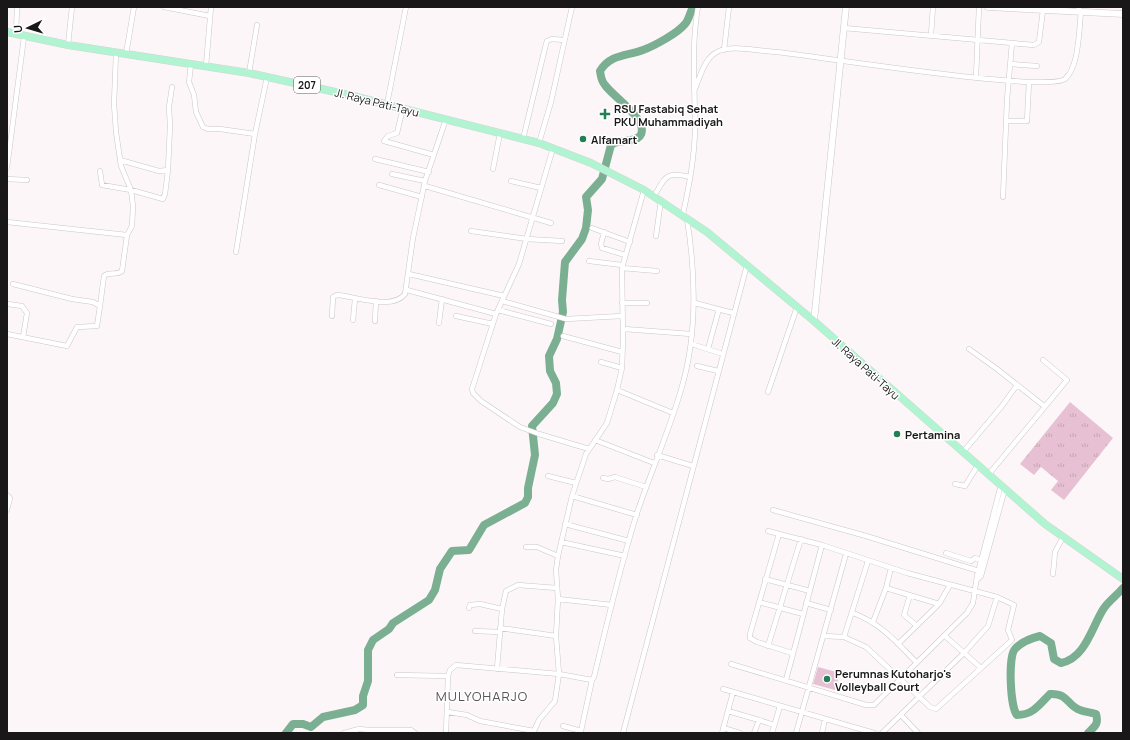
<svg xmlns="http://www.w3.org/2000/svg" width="1130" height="740" font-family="Manrope,sans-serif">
<defs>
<pattern id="grass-tufts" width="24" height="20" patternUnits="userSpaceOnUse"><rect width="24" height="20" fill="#e7c1d3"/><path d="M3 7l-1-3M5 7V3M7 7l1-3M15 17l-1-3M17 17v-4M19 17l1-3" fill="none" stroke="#c6a5b4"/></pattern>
</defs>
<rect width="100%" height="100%" fill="#fdf6f9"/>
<path fill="url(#grass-tufts)" d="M1070,402L1113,438L1064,500L1051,490L1058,481L1041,467L1034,475L1020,464Z"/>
<path fill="#e7c1d3" d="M818,667L840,673L835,690L813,684Z"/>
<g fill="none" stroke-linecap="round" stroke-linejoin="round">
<path stroke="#7baf92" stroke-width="8" d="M286,733L293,724H303L311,727L323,717L355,710L363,705V696L368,681V650L373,640L389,629L393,623L429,600L435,590L440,569L452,551L469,550L484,525L525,503L528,497V488L535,455L532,426L553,403L557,394L556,383L550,371L549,356L557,339L563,312L562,300L565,262L582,239L586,228L588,210L586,197L602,179L611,145C619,138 633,144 640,136C651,121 612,96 605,85C601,81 601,76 600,71C610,54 627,56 643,50C654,46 678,33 685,24C689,20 690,12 693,7
M1088,733C1095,726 1099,724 1096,714C1090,712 1085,712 1080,710C1067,706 1069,693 1050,694C1039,705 1033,715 1017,715C1010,707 1008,656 1015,649C1021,642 1032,638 1040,636L1051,643L1054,659L1061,663C1086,658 1092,626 1104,608C1109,601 1117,595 1123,588"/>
<defs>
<path id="street" d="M164,7L210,16
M844,28L1034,45L1039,42L1043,10
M16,34L17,7
M931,35L933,7
M68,45L72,7
M724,50L729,7
M126,54L134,7
M191,64L189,82L194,95L196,112L203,127L208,129H220L255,134
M1011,64L1037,66
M206,66L211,7
M249,73L257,25
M976,77L979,7
M694,91C700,78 704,57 719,51C735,45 759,51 776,52C817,56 1044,93 1065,79C1079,68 1079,29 1081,12L1078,7
M387,104L406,7
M403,108L397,133L388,136L384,141L434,155
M1006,121H1027L1029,82
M523,139L546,44L547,41L552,39L564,40
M539,143L551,102L572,7
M553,148L519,264L496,314L472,389L473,393L481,401L520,427L539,434L589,449
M375,159L429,172
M120,160L159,171L168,170L170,126L169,107L172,87
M7,168L24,37
M493,169L500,133
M100,171L102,185L131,190L163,199L165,194L168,170
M392,174L425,181
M7,179L27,180
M511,181L541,188
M379,185L422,197
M425,186L551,223
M654,196C666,177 665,171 690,177
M1003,197L1007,100L1012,43
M683,214C689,186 695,156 695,126C695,87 691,46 698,7
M7,222L127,235
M592,228L630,242
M471,231L527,239L562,241
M604,232L601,244L602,248L625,255
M656,236L661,200
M236,252L255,134L267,77
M589,261L622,265
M622,268L657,271
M409,274L504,296
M13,284L72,299L93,302L100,306L104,276C109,271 117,276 122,271L127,235L132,226L133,206L131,190L121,166L116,132L114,104L116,53
M407,290L496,314
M502,301L566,319L622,316
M622,303H647
M695,303L733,313
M8,304L22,306L27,313L23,337
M498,310L551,324
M332,316L333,297L337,295C354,296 392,311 405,294L413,238L425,181L446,119
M456,316L493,324
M353,320L355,299
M375,321L376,301
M439,323L442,299
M624,329L691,334
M7,334L67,346L77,327L97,326L100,306
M563,336L622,352
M691,344L723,354
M708,349L719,309
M969,349L997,369L1044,406
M601,362L622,368
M697,366L718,371
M617,390L673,413
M768,392L797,307
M595,440L654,463
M963,452L1002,406L1017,385
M657,455L693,466
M989,474L1067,380L1043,360
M548,476L576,483
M603,478L608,479L615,477L646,487
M955,484L965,486L978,465
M7,495L10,498L7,510
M572,496L637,515
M773,510L866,536L982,572
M565,524L629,541
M768,531L779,534
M561,542L625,556
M526,547H537L558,556
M946,553L971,561L975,558L981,560
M1053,574L1055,552L1063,537
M765,579L810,591
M977,580L981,576L1005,489
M886,588L891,568
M910,595L904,615L916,625
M558,599L612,605
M759,602L803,614
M806,603L831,610
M469,608L470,605L480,604L502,609
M853,613C882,624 896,642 917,663
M873,622L886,588L939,604L950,585
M500,628L556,636
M475,631L500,632
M945,636L981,668
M844,637L868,561
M898,644L939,604
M768,646L801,539
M792,653L757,642L750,638V634L779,534L822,545L907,573L997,597L1014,605L1008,630L1012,640L936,709L930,707L866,647L844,637L824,636
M731,664L866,705H874L967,613L973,603L977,576L1001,485
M497,669L502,609L506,591L518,585L557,588
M397,675L448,676
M786,680L822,545
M723,689L874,733
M728,711L759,720
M448,712L467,715L480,721L534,731
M901,715L918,733
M563,726L581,731L592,680
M723,728L740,733
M344,733L359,729L369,730
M368,733L369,730H411L415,733
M446,733L448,676L450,670L456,665L559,674L556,636L558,599L556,570L558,556L572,496L586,454L607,423L617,390L622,368L623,340L622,268L644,190
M533,733L539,720L555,701L559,674L592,680L594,677C607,622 620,567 637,513C651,472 669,431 681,390C698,334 696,276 687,219
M623,733L747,265
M722,733L733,692
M754,733L759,720L774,725
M772,733L780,706
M796,733L846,554
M822,733L825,719
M882,733L964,653L988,626L997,597"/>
<path id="secondary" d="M988,7L1123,14
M814,321L846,7"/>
<path id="primary" d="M7,32L68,45L249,73L349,95L539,143L591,163L644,190L707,232L814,321L1045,524L1123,579"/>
</defs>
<use href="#street" stroke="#ccc6c8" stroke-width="5.5"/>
<use href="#secondary" stroke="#ccc6c8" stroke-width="7"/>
<use href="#primary" stroke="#d6d5d5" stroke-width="8"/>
<use href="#street" stroke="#fff" stroke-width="4.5"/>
<use href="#secondary" stroke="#fff" stroke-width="6"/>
<use href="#primary" stroke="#b1f4d1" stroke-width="7"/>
</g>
<g fill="#227e54" stroke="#fff" stroke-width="1.5">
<path d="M603 108h4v4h4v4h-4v4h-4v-4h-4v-4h4z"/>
<circle cx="583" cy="139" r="4"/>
<circle cx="897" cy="434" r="4"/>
<circle cx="827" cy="679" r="4"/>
</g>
<g text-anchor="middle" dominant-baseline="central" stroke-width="3" stroke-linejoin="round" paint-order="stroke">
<rect fill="#fff" stroke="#5e5d5d" stroke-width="1" x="294" y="77" width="26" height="16" rx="3"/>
<g font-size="10" font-weight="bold" fill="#191718">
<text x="307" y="85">207</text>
</g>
<g font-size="11" fill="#191718" stroke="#fff">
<text transform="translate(377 102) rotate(14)">Jl. Raya Pati-Tayu</text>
<text transform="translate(866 368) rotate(42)">Jl. Raya Pati-Tayu</text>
</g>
<g font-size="11" font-weight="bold" fill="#191718" stroke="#fff" text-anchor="start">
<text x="614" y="108">RSU Fastabiq Sehat<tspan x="614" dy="13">PKU Muhammadiyah</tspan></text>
<text x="591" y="139">Alfamart</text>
<text x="905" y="434">Pertamina</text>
<text x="835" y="673">Perumnas Kutoharjo's<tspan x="835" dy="13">Volleyball Court</tspan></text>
</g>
<g font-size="13" letter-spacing="1" fill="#585355" stroke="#fff">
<text x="482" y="696">MULYOHARJO</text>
</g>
</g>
<rect width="1130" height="740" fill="none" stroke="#191718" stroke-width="16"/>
<g transform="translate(28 28) rotate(265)" stroke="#ffffff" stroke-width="3" paint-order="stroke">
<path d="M0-3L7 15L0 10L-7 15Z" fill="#191718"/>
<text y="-6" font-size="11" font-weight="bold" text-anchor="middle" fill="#191718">U</text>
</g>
</svg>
